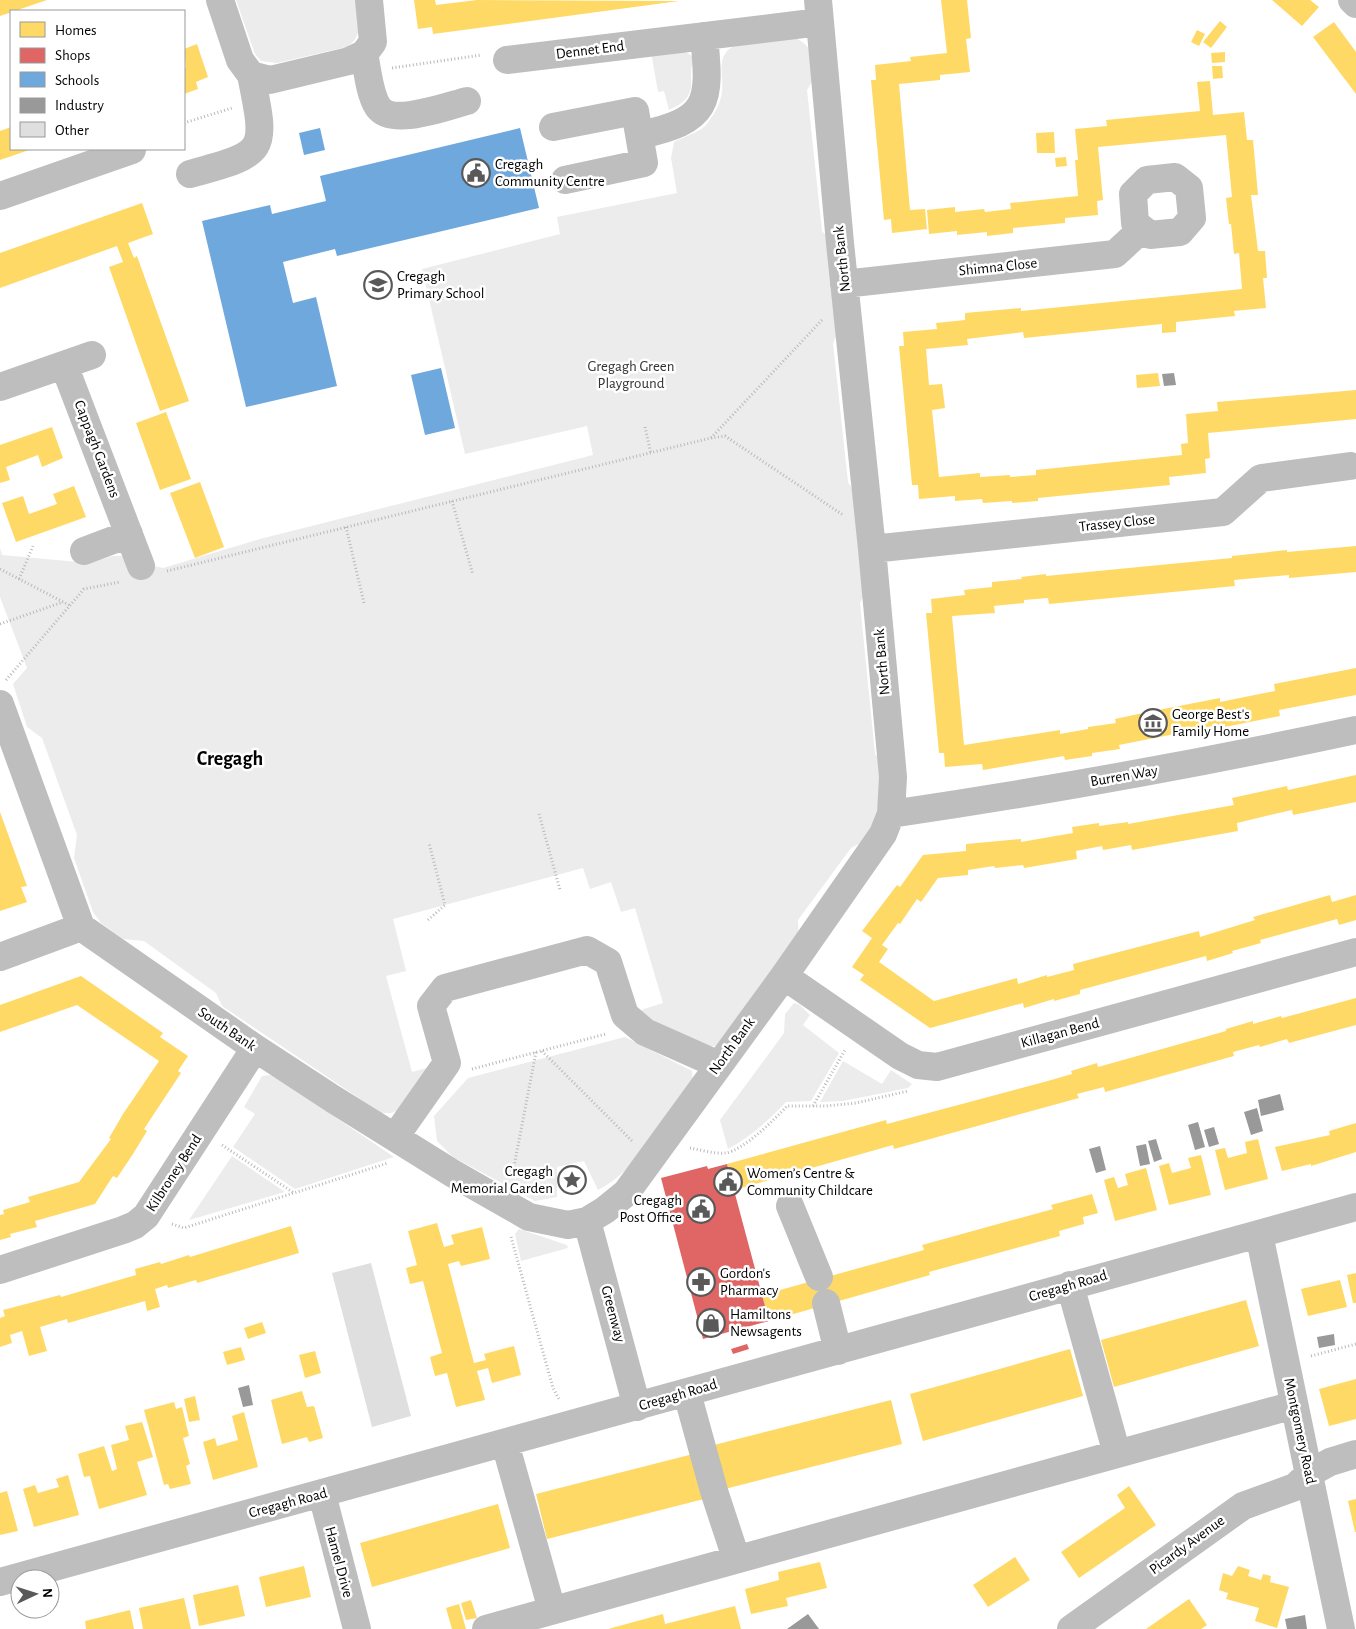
<svg xmlns="http://www.w3.org/2000/svg" width="1356" height="1629" font-family="'Alegreya Sans',sans-serif">
<rect width="100%" height="100%" fill="#fff"/>
<path fill="#ececec" d="M236,0H357C358,20 365,36 346,47L277,63L261,61L255,54Z
M791,36C812,45 812,53 816,74L807,90L822,231L834,245L842,324L833,343L848,482L861,504L869,585L860,603L875,754L887,768L872,837L851,848L798,920L799,941L724,1045C696,1052 668,1029 644,1016L641,1010L663,1003L635,908L621,912L611,882L590,889L583,868L393,919L406,971L386,976L412,1072L434,1066L399,1110L391,1113H381L222,1006L216,993L144,941L123,939L101,923L93,912L74,858L77,835L42,738L27,727L13,684L27,668L0,597V548L2,555L89,563L113,556H122L132,561L163,568L260,539L593,455L587,426L465,454L422,269L560,234L557,217L677,193L671,158L674,142C683,137 698,133 705,126C713,117 721,104 722,91C724,75 715,56 734,46C751,37 773,38 791,36Z
M683,50L695,58C683,76 705,95 669,110L664,91L658,92L651,52Z
M794,1003L800,1005L810,1015L803,1025L839,1053L811,1101L786,1102C768,1121 751,1136 728,1149L720,1120L784,1033L785,1014Z
M625,1037L692,1071L693,1087C666,1120 637,1170 598,1190L584,1161L557,1167V1197L535,1201L453,1157L437,1141L434,1116L468,1078Z
M843,1061L882,1084L891,1070L912,1084L908,1088L843,1101L820,1102Z
M270,1075L279,1079L394,1157L295,1189L233,1147L255,1114L244,1107L262,1076Z
M232,1156L285,1192L189,1220Z
M519,1229L567,1245L568,1248L521,1261L515,1234Z"/>
<path fill="#ffd966" d="M0,0H47L0,16Z
M414,0H435L436,5L477,0L679,1L433,34L432,27L418,29Z
M941,0H967L971,38L966,39L970,72L940,75V80L899,84L910,210L925,209L927,229L892,233L891,219L884,220L871,80H876L875,65L911,61L910,57L947,53Z
M1272,0H1310L1319,7L1302,26Z
M1220,21L1227,27L1211,48L1203,42Z
M1334,22L1356,52V94L1313,37Z
M1197,30L1205,34L1199,46L1191,42Z
M197,44L208,77L196,82L198,89L184,94V68L186,67L184,49Z
M1225,52V62L1212,63L1211,53Z
M1212,66H1222L1223,78L1213,79Z
M1210,81L1213,115L1244,112L1247,140H1253L1258,195H1251L1258,251H1265L1267,278H1263L1266,308L1234,311L1235,316L1176,322V332L1162,333V324L1024,338L1023,332L967,339L968,345L926,349L929,385L942,384L945,408L932,410L939,477L980,473V477L1010,475V477L1036,475V470L1182,455L1181,444L1188,443L1186,414L1218,411L1217,402L1356,390V419L1208,433L1210,458L1205,459L1206,473L1169,477L1170,485L1038,498V501L1012,503V501L983,503L982,499L955,501V496L919,499L918,485H912L903,388L899,346H904L903,332L937,329L936,323L965,320V313L1021,308V311L1242,289L1239,253L1234,254L1231,224H1229L1226,198L1232,197L1226,135L1098,147L1103,200L1097,201L1098,215L1065,218V223L1013,228V233L987,236V232L957,235V231L929,234L927,210L955,207V212L984,209L985,212L1011,209L1010,203L1078,196L1075,160H1078L1075,129L1107,126L1106,120L1200,111L1197,82Z
M11,127V149H32L0,160V131Z
M1054,132L1055,153H1037L1036,133Z
M1066,157L1067,166L1056,167L1055,158Z
M142,203L153,234L128,243L134,258L137,256L189,401L160,411L109,267L123,262L117,246L0,288V253Z
M1158,373L1160,386L1137,388L1136,375Z
M166,412L191,479L160,490L136,423Z
M52,427L63,458L42,467L38,455L6,467L10,480L0,483V445Z
M200,482L224,547L195,558L170,493Z
M74,486L86,517L16,542L2,503L23,496L29,514L57,504L53,494Z
M1356,546V572L1289,578V575L1234,580L1235,586L1049,604L1048,598L1024,600V603L994,606L995,613L952,616L964,745L1060,730V734L1088,729V727L1116,723L1115,719L1143,713L1220,698V702L1275,691L1274,684L1356,668V695L1279,710L1280,716L1225,727V724L1119,745L1120,749L1092,753V756L1065,760L1064,756L983,770L982,764L945,767L944,753H939L926,613H932L931,599L965,595L964,590L992,587V582L1022,579L1021,577L1046,574V576L1232,558V556L1287,550V552Z
M1356,775V802L1293,815L1292,810L1266,816L1237,823L1238,831L1132,850L1131,845L1103,850L1102,846L1076,851L1077,859L1024,868L1023,865L995,868L994,866L968,870V875L938,878L921,902L917,899L900,924L898,923L882,945L888,949L879,962L934,1001L1017,978L1018,984L1047,975V977L1074,970L1073,964L1199,931L1200,937L1255,920L1253,917L1330,895L1332,902L1356,895V920L1339,925L1337,919L1260,940L1261,943L1232,951L1233,953L1207,961L1206,956L1080,990V994L1054,1001V999L1024,1008L1023,1003L930,1028L860,980L864,975L852,967L872,938L862,931L897,885L900,887L923,855L966,851V844L1021,839V842L1073,833L1072,827L1099,823V826L1128,822V824L1234,805L1232,798L1287,786L1288,790Z
M0,812L27,886L21,887L27,902L0,911Z
M81,976L163,1033L160,1037L188,1056L178,1071L181,1073L144,1129L147,1131L133,1154L117,1178L113,1176L95,1204L35,1221L37,1227L10,1234L11,1237L0,1240V1215L4,1214L3,1210L30,1202L28,1197L79,1182L111,1139L109,1138L123,1114L159,1061L77,1005L0,1032V1005Z
M1356,998V1025L1289,1043L1287,1039L1260,1047L1259,1045L1233,1052L1234,1056L1105,1092L1104,1087L1077,1094L1079,1098L894,1149L893,1145L734,1190L727,1164L886,1120L887,1124L1044,1082L1072,1074L1071,1071L1097,1063L1098,1067L1226,1031V1029L1253,1021V1024L1281,1016L1282,1018Z
M1356,1123V1152L1311,1166V1164L1282,1171L1275,1147L1330,1135L1329,1131Z
M1258,1139L1268,1179L1225,1190L1215,1150L1225,1148L1228,1158L1247,1153L1245,1142Z
M1201,1155L1211,1195L1169,1205L1159,1166L1169,1163L1172,1173L1191,1168L1188,1158Z
M1146,1168L1157,1210L1115,1221L1104,1180L1114,1177L1118,1188L1128,1185L1125,1174Z
M1092,1194L1098,1213L1083,1217L1084,1224L1059,1231L1060,1236L929,1272L930,1275L769,1321L762,1295L924,1250L922,1245L1053,1209L1051,1205Z
M437,1223L444,1247L454,1244L451,1235L482,1227L490,1259L461,1266L459,1261L448,1264L474,1363L486,1360L484,1354L514,1346L521,1375L492,1383L488,1368L477,1371L485,1400L456,1407L447,1373L435,1376L430,1357L442,1353L423,1281L410,1284L406,1268L417,1265L408,1231Z
M291,1226L299,1253L197,1283L196,1280L168,1288L167,1285L155,1289L160,1307L147,1311L145,1301L68,1323L67,1319L40,1327L47,1351L29,1356L22,1331L10,1335L12,1343L0,1347V1318L5,1316L3,1310L60,1295L61,1297L136,1275L135,1269L160,1262L161,1264L189,1255L190,1257Z
M1356,1273V1303H1353L1347,1275Z
M1340,1280L1347,1307L1308,1316L1301,1289Z
M1246,1300L1259,1346L1114,1387L1101,1340Z
M262,1322L266,1333L248,1339L244,1328Z
M241,1347L245,1360L227,1365L223,1352Z
M1070,1349L1083,1396L923,1441L910,1394Z
M315,1351L321,1373L305,1378L299,1355Z
M1356,1379V1419L1329,1426L1319,1389Z
M302,1391L307,1407L314,1406L323,1438L309,1442L307,1437L282,1444L271,1400Z
M195,1396L200,1420L189,1422L184,1399Z
M891,1400L902,1444L725,1489L714,1445Z
M174,1402L176,1409L182,1407L189,1436L183,1438L190,1464L186,1466L191,1484L170,1489L168,1484L164,1485L144,1410Z
M244,1412L258,1467L213,1480L203,1442L215,1438L217,1446L238,1440L232,1416Z
M142,1422L153,1457L137,1462L147,1495L99,1509L90,1476L84,1477L78,1454L104,1446L112,1471L117,1469L111,1445L129,1440L125,1426Z
M697,1453L708,1498L547,1539L536,1494Z
M68,1475L79,1515L34,1527L23,1489L35,1485L38,1493L59,1487L56,1479Z
M1129,1486L1156,1525L1079,1578L1061,1552L1125,1508L1117,1495Z
M7,1491L18,1531L0,1535V1493Z
M1356,1499V1532H1355L1348,1501Z
M498,1504L510,1548L372,1587L360,1543Z
M1015,1557L1030,1580L988,1607L973,1585Z
M820,1562L827,1588L786,1598L788,1606L751,1614L745,1589L779,1580L778,1572Z
M304,1566L311,1597L266,1607L259,1577Z
M1238,1566L1250,1570L1248,1576L1261,1580L1263,1574L1271,1576L1270,1582L1289,1587L1277,1628L1255,1621L1259,1608L1226,1599L1228,1593L1219,1590L1223,1573L1232,1576Z
M238,1585L245,1616L199,1626L193,1595Z
M184,1598L191,1629H143L139,1608Z
M1189,1599L1207,1625L1201,1629H1146Z
M471,1600L477,1618L466,1620L461,1603Z
M459,1604L466,1629H452L446,1608Z
M735,1606L741,1629H608L663,1614L665,1624Z
M130,1610L134,1629H86L85,1621Z"/>
<path fill="#e06666" d="M727,1164L769,1321L703,1339L661,1178L707,1166L708,1169Z
M747,1344L749,1349L733,1354L731,1349Z"/>
<path fill="#6fa8dc" d="M320,128L325,150L304,155L299,133Z
M520,128L539,208L337,256L335,249L283,262L293,303L316,297L337,386L246,407L202,221L270,205L272,214L326,201L320,176Z
M441,368L455,428L425,435L411,375Z"/>
<path fill="#999" d="M1174,373L1176,385L1164,386L1162,374Z
M1280,1094L1284,1110L1261,1116L1258,1100Z
M1257,1108L1263,1131L1251,1135L1244,1112Z
M1198,1122L1205,1147L1195,1150L1188,1125Z
M1214,1127L1219,1144L1209,1147L1204,1130Z
M1156,1139L1162,1159L1154,1162L1148,1141Z
M1146,1144L1150,1164L1140,1166L1136,1146Z
M1100,1146L1106,1170L1096,1173L1089,1149Z
M1334,1334L1335,1345L1319,1348L1317,1337Z
M249,1385L253,1405L243,1407L238,1388Z
M808,1614L819,1629H787Z
M1305,1615L1307,1629H1287L1285,1619Z"/>
<path fill="#dfdfdf" d="M371,1263L411,1416L372,1427L332,1273Z"/>
<g fill="none" stroke-linecap="round" stroke-linejoin="round">
<path stroke="#b9b9b9" stroke-width="3" stroke-dasharray="1 2.5" stroke-linecap="butt" d="M392,68L482,55
M184,123L232,108
M645,427L651,454
M711,438L725,436L843,515
M452,501L473,575
M346,527L364,603
M0,569L69,605
M167,571L711,438L822,320
M19,579L33,546
M0,624L63,602
M6,680L84,589L120,582
M539,814L560,890
M428,920L445,905L429,843
M542,1051L632,1141
M472,1069L606,1034
M813,1106L845,1050
M222,1145L294,1193
M690,1148C701,1150 714,1154 725,1153C743,1151 775,1119 787,1106H826L856,1103L908,1091
M512,1177L536,1052
M172,1224L184,1228L388,1163
M511,1237L553,1388L560,1401
M1311,1356L1356,1344"/>
<path stroke="#bebebe" stroke-width="28" d="M220,0L240,60L251,75L270,80L349,61L364,54L373,42L369,0
M1352,0L1356,4
M364,54C368,71 369,93 378,107C392,127 447,106 467,101
M507,60L820,22
M553,127L635,111L644,163L565,180
M640,135C709,120 711,104 704,36
M190,174C267,153 267,153 251,75
M1175,177L1189,188L1192,218L1180,232L1150,235L1135,223L1133,194L1147,180Z
M0,196L132,150
M844,284L1115,254L1142,229
M64,365L141,566
M0,387L92,355
M872,549L1223,512L1261,478L1350,466
M84,551L129,534
M0,704L81,927L255,1048L333,1099L452,1173L529,1217L568,1225L587,1221L605,1210L626,1193L784,976L883,834L891,814L893,777L872,549L840,243L818,0
M891,814C1047,791 1202,763 1356,730
M0,957L81,927
M784,976L900,1056L918,1065L937,1067L1356,952
M395,1137L447,1063L431,1006L445,988L587,950L608,962L625,1015L645,1032L719,1065
M790,1206L819,1277
M587,1221L637,1407
M1259,1234L1341,1629
M0,1270L123,1230L135,1225L146,1216L255,1048
M1070,1285L1117,1454
M826,1303L838,1351
M687,1393L714,1491L736,1558
M505,1443L552,1610
M322,1494L357,1629
M0,1582L1356,1207
M486,1629L1294,1405
M1071,1629L1243,1506L1295,1487L1310,1473L1330,1462L1356,1454"/>
</g>
<defs>
<symbol id="civic-ring" viewBox="-11 -11 22 22"><circle r="9.5" fill="#fff" stroke="#595959" stroke-width="1.5"/><path d="M-.6-6.5H3V-4.5H.6V-3L4-1V1h2V6H-6V1h2V-1L-.6-3ZM-1.2 2.5V6h2.4V2.5Z" fill="#595959"/></symbol>
<symbol id="school-ring" viewBox="-11 -11 22 22"><circle r="9.5" fill="#fff" stroke="#595959" stroke-width="1.5"/><path d="M0-5L7-2L0 1L-7-2ZM-4 1L0 2.5L4 1V4Q0 6-4 4Z" fill="#595959"/></symbol>
<symbol id="museum-ring" viewBox="-11 -11 22 22"><circle r="9.5" fill="#fff" stroke="#595959" stroke-width="1.5"/><path d="M0-6L6-3V-2H-6V-3ZM-5-1h2V3h-2ZM-1-1h2V3h-2ZM3-1h2V3H3ZM-6 4H6V6H-6Z" fill="#595959"/></symbol>
<symbol id="sight-ring" viewBox="-11 -11 22 22"><circle r="9.5" fill="#fff" stroke="#595959" stroke-width="1.5"/><path d="M0-6L1.8-2.2L6-1.7L2.9 1.2L3.7 5.4L0 3.3L-3.7 5.4L-2.9 1.2L-6-1.7L-1.8-2.2Z" fill="#595959"/></symbol>
<symbol id="pharmacy-ring" viewBox="-11 -11 22 22"><circle r="9.5" fill="#fff" stroke="#595959" stroke-width="1.5"/><path d="M-2-6h4v4h4v4h-4v4h-4v-4h-4v-4h4Z" fill="#595959"/></symbol>
<symbol id="shop-ring" viewBox="-11 -11 22 22"><circle r="9.5" fill="#fff" stroke="#595959" stroke-width="1.5"/><path d="M-5-2.5h2.3a2.7 3.5 0 0 1 5.4 0H5L5.5 6h-11ZM-1.5-2.5h3a1.5 2.3 0 0 0-3 0Z" fill="#595959"/></symbol>
</defs>
<g fill-rule="evenodd">
<use href="#civic-ring" x="460" y="157" width="32" height="32"/>
<use href="#school-ring" x="362" y="269" width="32" height="32"/>
<use href="#museum-ring" x="1137" y="707" width="32" height="32"/>
<use href="#sight-ring" x="556" y="1164" width="32" height="32"/>
<use href="#civic-ring" x="712" y="1166" width="32" height="32"/>
<use href="#civic-ring" x="685" y="1193" width="32" height="32"/>
<use href="#pharmacy-ring" x="685" y="1266" width="32" height="32"/>
<use href="#shop-ring" x="695" y="1307" width="32" height="32"/>
</g>
<g text-anchor="middle" dominant-baseline="central" stroke-width="5" stroke-linejoin="round" paint-order="stroke">
<g font-size="15" fill="#000" stroke="#fff">
<text transform="translate(590 50) rotate(-7)">Dennet End</text>
<text transform="translate(842 259) rotate(-96)">North Bank</text>
<text transform="translate(998 267) rotate(-6)">Shimna Close</text>
<text transform="translate(97 449) rotate(69)">Cappagh Gardens</text>
<text transform="translate(1117 523) rotate(-6)">Trassey Close</text>
<text transform="translate(882 662) rotate(-95)">North Bank</text>
<text transform="translate(1124 776) rotate(-10)">Burren Way</text>
<text transform="translate(227 1029) rotate(34)">South Bank</text>
<text transform="translate(1060 1033) rotate(-15)">Killagan Bend</text>
<text transform="translate(732 1046) rotate(-54)">North Bank</text>
<text transform="translate(174 1173) rotate(-57)">Kilbroney Bend</text>
<text transform="translate(1068 1286) rotate(-16)">Cregagh Road</text>
<text transform="translate(613 1314) rotate(75)">Greenway</text>
<text transform="translate(678 1395) rotate(-16)">Cregagh Road</text>
<text transform="translate(1300 1431) rotate(78)">Montgomery Road</text>
<text transform="translate(288 1503) rotate(-15)">Cregagh Road</text>
<text transform="translate(1187 1545) rotate(-36)">Picardy Avenue</text>
<text transform="translate(339 1562) rotate(75)">Hamel Drive</text>
</g>
<g font-size="15" fill="#000" stroke="#fff" text-anchor="start">
<text x="495" y="164">Cregagh<tspan x="495" dy="17">Community Centre</tspan></text>
<text x="397" y="276">Cregagh<tspan x="397" dy="17">Primary School</tspan></text>
<text x="1172" y="714">George Best's<tspan x="1172" dy="17">Family Home</tspan></text>
<text x="553" y="1171" text-anchor="end">Cregagh<tspan x="553" dy="17">Memorial Garden</tspan></text>
<text x="747" y="1173">Women’s Centre &amp;<tspan x="747" dy="17">Community Childcare</tspan></text>
<text x="682" y="1200" text-anchor="end">Cregagh<tspan x="682" dy="17">Post Office</tspan></text>
<text x="720" y="1273">Gordon's<tspan x="720" dy="17">Pharmacy</tspan></text>
<text x="730" y="1314">Hamiltons<tspan x="730" dy="17">Newsagents</tspan></text>
</g>
<g font-size="15" fill="#333" stroke="#fff">
<text x="631" y="366">Gregagh Green<tspan x="631" dy="17">Playground</tspan></text>
</g>
<g font-size="20" font-weight="bold" fill="#000" stroke="#fff">
<text x="230" y="759">Cregagh</text>
</g>
</g>
<rect x="10" y="10" width="175" height="140" fill="#ffffff" stroke="#999999"/>
<rect x="20" y="22" width="25" height="15" fill="#ffd966" stroke="#999999"/>
<text x="55" y="35" font-size="15" fill="#000000">Homes</text>
<rect x="20" y="48" width="25" height="15" fill="#e06666" stroke="#999999"/>
<text x="55" y="60" font-size="15" fill="#000000">Shops</text>
<rect x="20" y="72" width="25" height="15" fill="#6fa8dc" stroke="#999999"/>
<text x="55" y="85" font-size="15" fill="#000000">Schools</text>
<rect x="20" y="98" width="25" height="15" fill="#999999" stroke="#999999"/>
<text x="55" y="110" font-size="15" fill="#000000">Industry</text>
<rect x="20" y="122" width="25" height="15" fill="#dfdfdf" stroke="#999999"/>
<text x="55" y="135" font-size="15" fill="#000000">Other</text>
<g transform="translate(35 1594) rotate(86)"><circle r="24" fill="#ffffff" stroke="#999999"/>
<path d="M0-4L9 19L0 12L-9 19Z" fill="#595959"/>
<text y="-8" font-size="14" font-weight="bold" text-anchor="middle" fill="#000000">N</text>
</g>
</svg>
